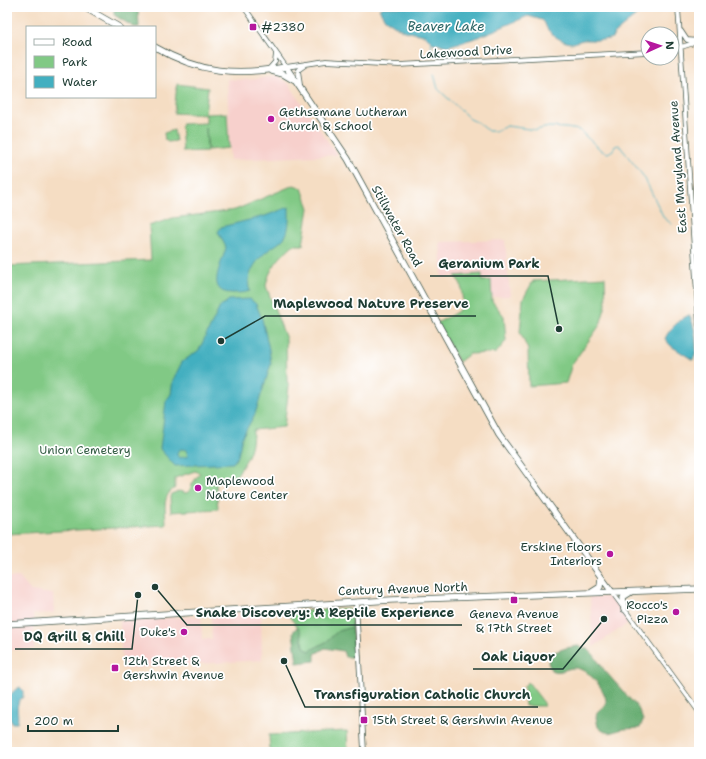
<svg xmlns="http://www.w3.org/2000/svg" width="706" height="759" font-family="'Shantell Sans',sans-serif">
<rect width="100%" height="100%" fill="#fff"/>
<filter id="ink" filterUnits="userSpaceOnUse"><feTurbulence type="fractalNoise" baseFrequency=".025" numOctaves="2"/><feDisplacementMap in="SourceGraphic" scale="8" xChannelSelector="R" yChannelSelector="G"/><feConvolveMatrix kernelMatrix="1 2 1 2 8 2 1 2 1" color-interpolation-filters="sRGB"/></filter>
<filter id="wash" filterUnits="userSpaceOnUse"><feTurbulence type="fractalNoise" baseFrequency=".012" numOctaves="4" result="noise"/><feDisplacementMap in="SourceGraphic" scale="16" xChannelSelector="R" yChannelSelector="G"/><feGaussianBlur stdDeviation="0.9" result="paint"/><feColorMatrix in="noise" values="0 0 0 0 0 0 0 0 0 0 0 0 0 0 0 0 0 1.4 0 .05"/><feComposite in="paint" operator="in"/></filter>
<g filter="url(#wash)">
<rect width="100%" height="100%" fill="#f5ddc3"/>
<path fill="#f7d0cc" d="M269,77H278L289,84L337,155L230,160L227,79L248,80Z
M505,240L510,296L465,299L463,284L458,276L442,278L440,242Z
M19,577L31,591L53,594L54,613L33,614L34,649L7,650V578Z
M590,597H612L630,622L593,647Z
M261,612L262,660L122,669L120,621L201,616L202,639H212L211,615Z"/>
<path fill="#81c985" stroke="#50835c" d="M177,84L208,88L205,114L227,113L229,148L208,150L206,128L207,151L183,152L181,124L206,123V115L174,113Z
M174,130L176,141L168,142L165,140L164,133Z
M294,185L302,188L309,208L303,245H293C281,255 268,270 266,286L286,339L287,381L289,386L284,427L253,430C253,452 246,461 234,479L216,481L218,509L171,512L170,497L171,494L179,491L186,493L190,491L192,484L200,473L195,471L175,478V488C161,496 166,510 166,525L7,534V266L151,260L149,226L173,218L235,210Z
M696,227H699V278Z
M482,274V281L491,280L492,301L504,316L506,341L496,353L469,354L459,362L437,323L457,312L463,305L461,284L455,276Z
M605,277L606,305L600,325L572,364L566,383L529,386L528,350L520,332L523,299L533,281Z
M348,608L351,611L352,627L338,631L326,642L309,651L304,647L300,630L288,615L289,612Z
M528,682L544,703V706H525L524,686Z
M347,731L348,752H270L269,735Z"/>
<path fill="#68ad72" stroke="#447553" d="M114,7H138L139,27H134L114,15Z
M297,627L300,630L304,647L309,651L326,642L338,631L352,627L354,657H345L343,651L325,648L315,654V661L297,663L293,632Z
M578,646L587,649L593,654L605,671L638,708L643,720L640,728L623,729L609,733L603,731L598,727L596,717L597,713L606,705C608,691 589,670 576,668C567,667 559,675 551,670L548,662L552,653L566,648Z"/>
<path fill="#42afc0" stroke="#30767a" fill-rule="evenodd" d="M383,7H644C636,19 619,26 612,38C604,41 596,40 587,40C581,39 577,43 572,43C564,43 553,36 548,30C545,26 546,23 542,20L528,16L476,38L448,46L433,43L424,35L404,31L397,27L385,19L379,9Z
M289,207C289,216 290,226 286,235C281,244 270,247 263,255C254,263 245,279 250,291C244,293 238,293 232,293C203,293 224,260 226,247L218,232L221,227L265,216Z
M250,299L256,304L262,319L269,349L271,364L255,414L242,437L238,456L233,463L175,466L160,449L166,401L171,394L173,380L182,362L199,350L220,307L229,300ZM181,449L187,450L188,456L179,458L177,455L178,451Z
M689,315C695,323 699,352 693,360L671,346L665,339C668,330 680,319 689,315Z
M20,687L23,691V697C13,705 20,713 17,723H12C4,709 5,694 20,687Z"/>
<g fill="none" stroke-linecap="round" stroke-linejoin="round">
<path stroke="#42afc0" stroke-width="1" d="M431,41L433,55
M434,74L438,89L470,119L479,123L488,131H495L507,126L536,130L549,127L566,128L579,130L602,151L608,153L613,150L615,146L619,145L644,177L664,218L672,224"/>
</g>
</g>
<g filter="url(#ink)">
<g fill="none" stroke-linecap="round" stroke-linejoin="round">
<defs>
<path id="minor" d="M244,7L286,67L326,61L399,65L648,52
M678,7L699,325
M681,31L687,40L699,41
M672,50L697,42
M268,70L275,62L276,54
M300,85L298,70L305,65
M612,592L699,712
M356,602L364,752"/>
<path id="major" d="M84,7L119,27
M155,47C199,73 236,76 286,67L348,159L499,435L612,592
M272,71L283,74L293,80
M592,592L600,587L601,577
M624,609L623,597L631,592
M7,624L391,600L699,589"/>
</defs>
<use href="#minor" stroke="#3f5549" stroke-width="5.5"/>
<use href="#major" stroke="#3f5549" stroke-width="7"/>
<use href="#minor" stroke="#fff" stroke-width="4"/>
<use href="#major" stroke="#fff" stroke-width="5.5"/>
</g>
</g>
<g fill="#b5179e" stroke="#fff" stroke-width="1.5">
<rect x="249" y="23" width="8" height="8" rx="2"/>
<circle cx="271" cy="119" r="4"/>
<circle cx="198" cy="488" r="4"/>
<circle cx="610" cy="554" r="4"/>
<rect x="510" y="596" width="8" height="8" rx="2"/>
<circle cx="676" cy="612" r="4"/>
<circle cx="184" cy="632" r="4"/>
<rect x="111" y="664" width="8" height="8" rx="2"/>
<rect x="360" y="716" width="8" height="8" rx="2"/>
</g>
<g text-anchor="middle" dominant-baseline="central" stroke-width="3.5" stroke-linejoin="round" paint-order="stroke">
<g font-size="12" fill="#1f3d34" stroke="#fff" text-anchor="start">
<text x="261" y="27">#2380</text>
<text x="279" y="112">Gethsemane Lutheran<tspan x="279" dy="14">Church &amp; School</tspan></text>
<text x="206" y="481">Maplewood<tspan x="206" dy="14">Nature Center</tspan></text>
<text x="602" y="547" text-anchor="end">Erskine Floors<tspan x="602" dy="14">Interiors</tspan></text>
<text x="668" y="605" text-anchor="end">Rocco's<tspan x="668" dy="14">Pizza</tspan></text>
<text x="514" y="614" text-anchor="middle">Geneva Avenue<tspan x="514" dy="14">&amp; 17th Street</tspan></text>
<text x="176" y="632" text-anchor="end">Duke's</text>
<text x="123" y="661">12th Street &amp;<tspan x="123" dy="14">Gershwin Avenue</tspan></text>
<text x="372" y="720">15th Street &amp; Gershwin Avenue</text>
</g>
<g font-size="12" fill="#1f3d34" stroke="#fff">
<text transform="translate(466 52) rotate(-3)">Lakewood Drive</text>
<text transform="translate(678 167) rotate(-94)">East Maryland Avenue</text>
<text transform="translate(397 226) rotate(61)">Stillwater Road</text>
<text transform="translate(403 589) rotate(-2)">Century Avenue North</text>
</g>
<g font-size="12" fill="#386048" stroke="#fff">
<text x="85" y="450">Union Cemetery</text>
</g>
<g font-size="13" font-style="italic" fill="#2b6565" stroke="#fff">
<text x="446" y="26">Beaver Lake</text>
</g>
</g>
<path fill="none" stroke="#1f3d34" stroke-width="1.5" d="M559 329L548 276H430M221 341L265 316H476M155 587L187 625H462M138 595L132 649H15M604 619L563 669H473M284 661L305 707H538"/>
<g fill="#1f3d34" stroke="#fff" stroke-width="1.5">
<circle cx="559" cy="329" r="4"/>
<circle cx="221" cy="341" r="4"/>
<circle cx="155" cy="587" r="4"/>
<circle cx="138" cy="595" r="4"/>
<circle cx="604" cy="619" r="4"/>
<circle cx="284" cy="661" r="4"/>
</g>
<g font-size="13" text-anchor="middle" font-weight="bold" fill="#1f3d34" stroke="#fff" stroke-width="3.5" stroke-linejoin="round" paint-order="stroke">
<text x="489" y="268">Geranium Park</text>
<text x="371" y="308">Maplewood Nature Preserve</text>
<text x="325" y="617">Snake Discovery: A Reptile Experience</text>
<text x="74" y="641">DQ Grill &amp; Chill</text>
<text x="518" y="661">Oak Liquor</text>
<text x="422" y="699">Transfiguration Catholic Church</text>
</g>
<rect width="706" height="759" fill="none" stroke="#fff" stroke-width="24"/>
<rect x="26" y="26" width="130" height="72" fill="#ffffff" stroke="#a5b1ae"/>
<rect x="34" y="39" width="20" height="6" fill="#ffffff" stroke="#a5b1ae"/>
<text x="62" y="46" font-size="12" fill="#1f3d34">Road</text>
<rect x="34" y="56" width="20" height="12" fill="#81c985" stroke="#a5b1ae"/>
<text x="62" y="66" font-size="12" fill="#1f3d34">Park</text>
<rect x="34" y="76" width="20" height="12" fill="#42afc0" stroke="#a5b1ae"/>
<text x="62" y="86" font-size="12" fill="#1f3d34">Water</text>
<g transform="translate(660 46) rotate(87)"><circle r="19" fill="#ffffff" stroke="#a5b1ae"/>
<path d="M0-3L7 15L0 10L-7 15Z" fill="#b5179e"/>
<text y="-6" font-size="11" font-weight="bold" text-anchor="middle" fill="#1f3d34">N</text>
</g>
<path d="M28 725v6h90v-6" fill="none" stroke="#1f3d34" stroke-width="2"/>
<text x="34" y="725" font-size="12" fill="#1f3d34" stroke="#ffffff" stroke-width="3" paint-order="stroke">200 m</text>
</svg>
